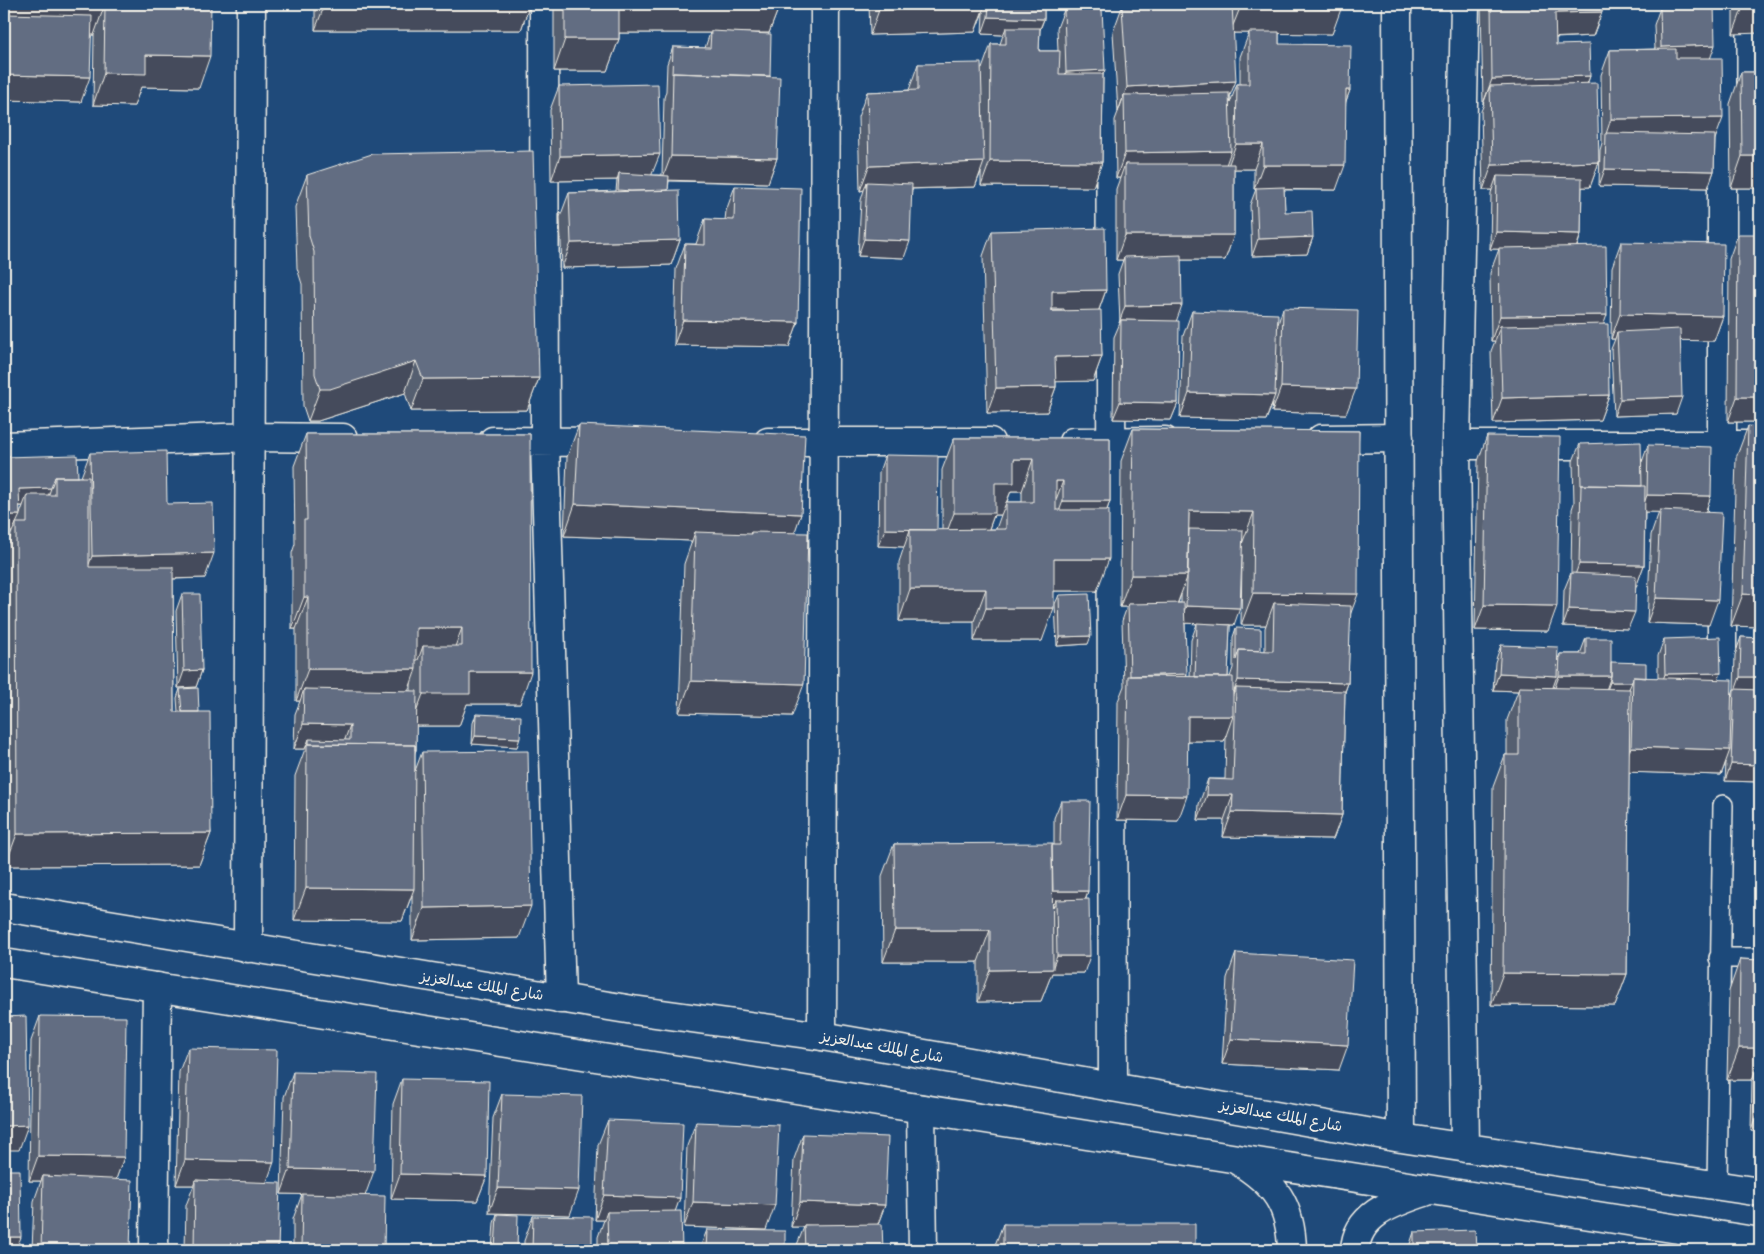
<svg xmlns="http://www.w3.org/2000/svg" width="1764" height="1254" font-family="'Balsamiq Sans','Playpen Sans Arabic',sans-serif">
<rect width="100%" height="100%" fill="#1f4a7a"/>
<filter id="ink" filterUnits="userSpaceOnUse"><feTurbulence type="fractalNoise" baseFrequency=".02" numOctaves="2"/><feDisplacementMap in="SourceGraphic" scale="10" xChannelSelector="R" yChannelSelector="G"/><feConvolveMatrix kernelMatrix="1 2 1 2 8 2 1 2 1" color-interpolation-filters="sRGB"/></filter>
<g filter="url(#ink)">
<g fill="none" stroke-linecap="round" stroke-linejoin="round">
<defs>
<path id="service" d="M1719,958H1760
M1717,1186L1723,805"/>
<path id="minor" d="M544,4L545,442L561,999
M1110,4L1113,1087
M1722,4V697
M1321,439L1399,438
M493,441L610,442
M768,442H990
M1073,442L1165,441
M1456,445H1760
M4,446L250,437L343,438
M248,948L251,4
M822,1036L825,4
M921,1109L923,1250
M154,1250L157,987"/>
<path id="tertiary" d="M1397,4L1401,1138
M4,907L633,1010L822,1036L1401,1138L1760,1192
M4,963L1760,1242
M1465,1148L1456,445L1465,4
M1237,1160C1275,1183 1291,1205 1292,1250
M1355,1250C1357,1212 1397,1202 1427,1191"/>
</defs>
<use href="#service" stroke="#f4f1e8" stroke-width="22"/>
<use href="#minor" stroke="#f4f1e8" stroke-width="31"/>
<use href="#tertiary" stroke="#f4f1e8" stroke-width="31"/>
<use href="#service" stroke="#1f4a7a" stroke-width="19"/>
<use href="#minor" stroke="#1f4a7a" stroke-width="28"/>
<use href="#tertiary" stroke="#1f4a7a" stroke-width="28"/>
</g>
<path fill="#545e70" stroke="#f4f1e8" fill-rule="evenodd" d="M4,4H211L199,88L141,87L134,106L93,105L94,35H91L81,102L4,100Z
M315,4H530L521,30H315Z
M554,4H780L769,33H740L770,76L777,158L768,183L669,181L668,190L680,240L671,265L562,268L560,217L569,193L616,191L617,180L551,181L550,110L559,86L652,175H662L664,98L666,91L667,64L673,47L705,48L710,33H619V39L607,71H554Z
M869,4H1044V19L1040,30L1039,51H1058L1057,28L1064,10L1103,75L1102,162L1093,187L981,186V172L975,187L912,189L904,258L858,256L861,200L864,190L860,191L858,117L867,92L909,90L918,64L982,69L991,44H1000L1003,35L982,34L983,12L975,32L870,35Z
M1188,4H1341L1332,34L1279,33V44L1350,90L1346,101L1336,190H1284L1285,212L1313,237L1307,254L1252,256L1250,205L1256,189H1254V169H1234V235L1225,260H1181L1176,321L1178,403L1171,420L1113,419L1114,337L1120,323L1118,274L1123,260H1116V189L1120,178H1116L1115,120L1118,112L1113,32L1122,7ZM1233,33H1249L1240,57V84H1237L1230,103Z
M1481,4H1601L1602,12L1593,36L1556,38V45L1590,76L1587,84L1599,162L1590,187H1582L1581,234L1577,247L1604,324L1609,395L1600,420L1493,423L1491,351L1495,341H1491L1490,273L1499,249H1490L1491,193L1492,190H1483L1481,111L1484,104H1483Z
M1733,4H1760L1733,34Z
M1660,8L1711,58L1715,141L1714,171L1708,188L1599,186L1600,150L1602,143L1601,75L1610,50L1655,49L1654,25Z
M1741,72H1760V188H1731L1730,104Z
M307,175L539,378L527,410L411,411L405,393L318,421H308L303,406L302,284L297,268L295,207Z
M735,186L798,322L789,347L674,345L676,269L685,244H696L705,219L725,220L726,211Z
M992,231L1106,290L1099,310L1102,356L1093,381H1056V387L1047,412L987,413L983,256Z
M1738,234L1760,422H1728L1729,259Z
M1621,242L1723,316L1714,341L1680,340L1676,414L1614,416L1611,349L1615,339H1611L1612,267Z
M1283,308L1346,414L1272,412L1273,403L1266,420L1180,418L1183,336L1192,311L1278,324Z
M579,425L801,514L794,533L792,716L679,713L684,564L692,541L564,536L567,457Z
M1748,426L1760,627L1731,626L1736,458Z
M1133,429L1359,431L1350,614L1348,683L1345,692L1342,815L1333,839L1223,837L1224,820H1198L1199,804L1208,779H1225L1226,736L1224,741H1188L1178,821L1117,820L1118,701L1124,686L1122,621L1127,607H1120L1121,461ZM1242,555L1241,625H1266L1265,628V651H1261L1236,628L1233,637V668L1230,677H1228L1230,625H1234ZM1181,594V603H1178ZM1185,623L1197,624L1191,640L1190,677H1186Z
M306,434H530L520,704H467L459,726H416V750L415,752V771L422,752L519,938L412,940V895L402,921L294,920L295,776L305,749H294L295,714L300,701H296V629H292V553L295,544L294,466ZM411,683V691H408Z
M1487,436L1548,631L1475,630L1478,461Z
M954,438H1110V501L1107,510L1097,591H1054L1042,641H974V621H899V562L904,547L878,546L879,472L885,455L937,530H942V470ZM1011,491H1022V502H1007ZM994,515H1001L996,529H989Z
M1580,444L1642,462L1648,445L1711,496L1705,512L1709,625L1647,623L1651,535L1659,512H1645L1644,565L1635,589L1628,629L1563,626L1564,590L1571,573L1572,509L1574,503L1573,461Z
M90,453L167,504L205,578L173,579L174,712H178L177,698L180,689L199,712L211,833L199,865L5,866L4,555L12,532H4V457L78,477H81ZM19,506H23L20,514Z
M182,594L202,670L196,687L178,688L176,611Z
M1059,595L1088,644L1057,646L1055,604Z
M1741,637L1760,638V782L1725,781L1726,762L1721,775L1629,772L1627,974L1615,1006L1491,1005L1493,787L1505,755H1507V720L1518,691L1493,690L1495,662L1501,645L1557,661L1560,654H1580L1586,638L1611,662L1646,678H1658V656L1664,639L1718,680L1732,695L1734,689L1735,655Z
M476,714L517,747L472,744L473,723Z
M1061,801L1088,891L1086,899L1084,973H1052L1041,1001L978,1002V962H883L882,876L894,844L1054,845V818Z
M1236,953L1339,1070L1222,1064L1227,978Z
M1740,959L1760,960V1131H1751L1752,1080H1727L1729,991Z
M40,1016L124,1157L116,1179L130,1250H32L34,1201L41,1181H29L31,1041Z
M188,1048L266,1182L278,1250H185L186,1205L194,1185H176L179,1072Z
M293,1072L365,1196L384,1250H293V1219L302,1194L353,1195L281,1194L284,1097Z
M402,1079L487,1176L477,1201L391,1199L393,1104Z
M502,1094L570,1215L489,1213L493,1118Z
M608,1120L680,1198L675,1211L682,1250H598V1237L604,1220H595L598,1145Z
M696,1122L766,1230L684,1227L687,1146Z
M803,1134L885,1205L878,1224L883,1250H795L804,1227H791L794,1159Z
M497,1214L517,1250H492L494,1223Z
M533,1216L592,1250H524V1241Z
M1003,1224L1195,1250H993Z
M707,1230L785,1250H699Z
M1414,1232L1476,1250H1408Z"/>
<path fill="#454c5b" stroke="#f4f1e8" d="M4,4H105L94,35H4Z
M325,4H530L521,30H315Z
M618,4H780L769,33H607Z
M1744,4H1760V33L1733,34Z
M984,7L975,32L870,35L879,10Z
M1240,8L1341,9L1332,34L1230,33Z
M1602,12L1593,36L1546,38L1555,13Z
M988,17L1044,19L1037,36L1006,28L1003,35L982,34Z
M565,39H619L607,71H554Z
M1715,45L1709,62L1655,64L1661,47Z
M146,55L210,56L199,88L141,87L134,106L93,105L104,73Z
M1105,70L1098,87L1060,89L1066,72Z
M4,75L90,77L81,102L4,100Z
M1590,76L1581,101L1490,86L1483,104L1492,79Z
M1236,81L1226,105L1124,95L1118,112L1127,87Z
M1346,90H1350L1341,115Z
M1723,118L1714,142L1606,134L1611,119Z
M1236,144H1263L1254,169H1227Z
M1231,151L1222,176L1125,164L1120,178H1116L1125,153Z
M660,154L650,179L619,173L617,180L551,181L560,156Z
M671,156L777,158L768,183L662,180Z
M1742,156H1760V188H1731Z
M990,161L1102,162L1093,187L981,186Z
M984,162L975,187L867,190V182L864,190L860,191L869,166Z
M1599,162L1590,187L1497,190V176L1492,190H1483L1492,165Z
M1263,165H1345L1336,190L1254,189Z
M1605,169L1714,171L1708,188L1599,186Z
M1496,232L1581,234L1575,251L1490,249Z
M1125,235H1234L1225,260H1124V257L1123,260H1116Z
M1313,237L1307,254L1252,256L1258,239Z
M864,239L910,241L904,258L858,256Z
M680,240L671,265L562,268L571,243Z
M1106,290L1097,315L1049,316L1052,291Z
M1182,305L1176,322L1121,320L1119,323L1125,306Z
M1620,314L1723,316L1714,341L1618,339L1617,332L1615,339H1611Z
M1607,315L1598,340L1500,326L1495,341H1491L1500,316Z
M683,320L798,322L789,347L674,345Z
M1102,356L1093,381L1046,382L1055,357Z
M416,361L405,393L318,421H308L320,389Z
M539,378L527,410L411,411L423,379Z
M1056,387L1047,412L987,413L996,388Z
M1281,387L1356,389L1346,414L1272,412Z
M1189,393L1275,395L1266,420L1180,418Z
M1609,395L1600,420L1493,423L1502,398Z
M1682,397L1676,414L1614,416L1620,399Z
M1737,397H1760V422H1728Z
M1120,402L1178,403L1171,420L1113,419Z
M1014,459H1033L1022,491H1011L1001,515H994L983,545H942L954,513L995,483Z
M1056,481H1063L1051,513Z
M51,488L45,505L27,495L23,506H12L19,489Z
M1647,495L1711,496L1705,513L1641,512Z
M1063,501H1110L1099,533H1051Z
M575,504L801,514L790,546L751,534V532L747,544L695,532L692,541L564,536Z
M1189,511L1254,512L1242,544L1188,543Z
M4,515H20L12,532H4Z
M885,529L937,530H910L904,547L878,546Z
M214,553L205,578L83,581L92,556Z
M1054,559H1109L1097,591H1042Z
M1579,564L1644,565L1635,590L1570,589Z
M1131,575H1188L1176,607L1128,604L1127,607H1120Z
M910,589H986L974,621H899Z
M1253,593L1358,594L1346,626L1274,603L1266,625H1241Z
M1743,594L1760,595V627L1731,626Z
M304,597H308L296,629H292Z
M1656,598L1718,600L1709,625L1647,623Z
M1484,605L1557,606L1548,631L1475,630Z
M1186,606L1240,608L1234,625L1180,623Z
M986,608H1054L1042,641H974Z
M1569,609L1635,612L1628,629L1563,626Z
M416,628H462L450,660L423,646L418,660H404Z
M1091,636L1088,644L1057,646L1060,637Z
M308,669H416L405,701L304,689L300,701H296Z
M202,670L196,687L178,688L184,671Z
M470,672H531L520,704H467L459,726H411L423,694Z
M1499,673L1557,676L1551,693L1519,687L1518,691L1493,690Z
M1721,673L1715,690L1659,692L1665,674Z
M1187,674L1181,691L1130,676Z
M1559,676H1611L1605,693H1553Z
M1740,677H1760V695L1734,694Z
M1238,680L1348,683L1339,708L1236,688L1229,705Z
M691,681L804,684L792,716L679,713Z
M1610,682H1632L1628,691L1607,690Z
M1188,716H1233L1224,741H1179Z
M303,724L350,725L342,748L416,750L407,774L309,747V739L305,749H294Z
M475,736L520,738L517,747L472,744Z
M1631,747L1730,750L1721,775L1622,772Z
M1731,764L1760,765V782L1725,781Z
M1126,795L1187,796L1178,821L1117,820Z
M1207,795H1233L1224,820H1198Z
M1232,812L1342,815L1333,839L1223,837Z
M211,833L199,865L5,866L17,834Z
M306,888L414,889L402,921L294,920Z
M1050,891H1088L1082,908L1056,900L1053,908Z
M531,906L519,938L412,940L424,908Z
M895,930H990L978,962H883Z
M1057,956H1090L1084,973H1052L1041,1001L978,1002L990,970L1052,969Z
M1503,973L1627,974L1615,1006L1491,1005Z
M1231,1039L1348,1045L1339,1070L1222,1064Z
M1739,1048H1760V1058L1752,1080H1727Z
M1760,1105V1131H1751Z
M28,1125L19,1150H4V1126Z
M38,1156L124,1157L115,1182L43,1176L41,1181H29Z
M185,1160L274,1162L265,1187L195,1180L194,1185H176Z
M290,1169L374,1171L365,1196L281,1194Z
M400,1174L487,1176L477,1201L391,1199Z
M498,1188L579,1190L570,1215L489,1213Z
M604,1195L680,1198L671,1223L607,1212L604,1220H595Z
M693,1202L775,1205L766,1230L684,1227Z
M800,1202L885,1205L876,1229L804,1225V1227H791Z
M4,1237H21L16,1250H4Z"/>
<path fill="#626d82" stroke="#f4f1e8" d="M105,4H211L210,56L146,55V74L104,73Z
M565,4H619V39H565Z
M879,4H984V7L879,10Z
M989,4H1044V19L988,17Z
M1188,4H1232L1236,81L1127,87L1122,7Z
M1240,4H1341V9L1240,8Z
M1491,4H1601L1602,12L1555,13L1556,45L1589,44L1590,76L1492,79Z
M1714,5L1715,45L1661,47L1660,8Z
M1102,9L1105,70L1066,72L1064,10Z
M4,14L92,16L90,77L4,75Z
M1006,28H1040L1039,51H1060L1059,74H1103L1102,162L990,161L991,44H1006Z
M711,31L771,34L770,76L673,73L672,74L673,47L710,48Z
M1249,32H1279V44L1351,45L1350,90H1346L1345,165H1263V144H1236L1237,84H1249Z
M1676,49V58H1722L1723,118L1611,119L1610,50Z
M981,63L984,162L869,166L867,92L918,90V64Z
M1741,72H1760V156H1742Z
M673,73L780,77L777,158L671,156Z
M1597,83L1599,162L1492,165L1490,86Z
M658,84L660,154L560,156L559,86Z
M1229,93L1231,151L1125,153L1124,95Z
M1606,133L1715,135L1714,171L1605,169Z
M533,151L539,378L423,379L416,361L330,389H320L315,374L314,252L309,236L307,175L372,154Z
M1125,164H1234V235H1125Z
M619,173L669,176L668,190L631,191L618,190Z
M1497,176L1582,178L1581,234L1496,232Z
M867,182L912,184L910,241L864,239Z
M735,186L801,188L798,322L683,320L685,244L705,245V219L734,220Z
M1284,187L1285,212L1312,211L1313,237L1258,239L1256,188Z
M679,190L680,240L571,243L569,193Z
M1105,228L1106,290L1052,291V311L1101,310L1102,356L1055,357L1056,387L996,388L992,231Z
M1738,234H1760V397H1737Z
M1621,242L1724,244L1723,316L1620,314Z
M1606,246L1607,315L1500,316L1499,248Z
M1181,255L1182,305L1125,306L1124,257Z
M1283,308L1358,310L1356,389L1281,387Z
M1052,309H1064V311H1052Z
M1192,311L1278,314L1275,395L1189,393Z
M1121,320L1179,321L1178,403L1120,402Z
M1608,324L1609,395L1502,398L1500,326Z
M1680,329L1682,397L1620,399L1617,332Z
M579,425L805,435L801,514L575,504Z
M1748,426L1760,427V595L1743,594Z
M1133,429L1359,431L1358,594L1253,593L1254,512L1189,511L1188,575H1131Z
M306,434H530L531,672H470V694H423V646H462V628H416V669H308V597H304V520H307Z
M1487,436L1560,437L1557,606L1484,605Z
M954,438H1110V501H1063V481H1056V510H1109V559H1054V608H986V589H910V530L1006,529V502H1033V459H1014V483H995V513H954Z
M1641,442L1642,486L1581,485V486L1580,444Z
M1648,445L1712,447L1711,496L1647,495Z
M166,451L167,504L213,503L214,553L92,556L90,453Z
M77,455L78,477H55L51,488L19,489L20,515H4V457Z
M885,455L938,456L937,530L885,529Z
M55,477H89V567H173L174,712H210L211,833L17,834L16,523H27V495H55Z
M1581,485L1645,486L1644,565L1579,564Z
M1660,510L1722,513L1718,600L1656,598Z
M1189,529L1243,530L1240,608L1186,606Z
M695,532L751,534V532L808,533L804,684L691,681Z
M1571,573L1636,576L1635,612L1569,609Z
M182,594H200L202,670L184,671Z
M1089,594L1091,636L1060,637L1059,595Z
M1184,603L1187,674L1130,676L1128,604Z
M1274,603L1351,606L1348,683L1238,680L1239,650L1273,651Z
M1197,623L1230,625L1228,677H1195Z
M1236,628L1261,629V651L1239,650L1236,660Z
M1720,637L1721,673L1665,674L1664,639Z
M1741,637L1760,638V677H1740Z
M1586,638H1611V676H1559L1560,654H1586Z
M1501,645L1558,647L1557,676L1499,673Z
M1611,662L1646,663V678L1633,677L1632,682H1610L1611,676Z
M1128,676L1233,677V716H1188L1187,796L1126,795Z
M1633,677L1732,680L1730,750L1631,747Z
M1519,687L1630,689L1627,974L1503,973L1505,755H1519Z
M198,688L199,712H182L180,689Z
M1236,688L1345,691L1342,815L1232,812L1233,795H1207L1208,779L1233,780Z
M304,689L417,691L416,750H415V745L309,744V739L350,740V725L303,724Z
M1734,689L1760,690V765L1731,764Z
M476,714L521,716L520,738L475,736Z
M307,744L415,745L414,889L306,888Z
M528,751L531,906L424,908L422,752Z
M1061,801H1090L1088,891H1053L1052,845H1060Z
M1052,843L1053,969L990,970V930H895L894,844Z
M1089,899L1090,956H1057L1056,900Z
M1236,953L1353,960L1348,1045L1231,1039Z
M1740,959L1760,960V1048H1739Z
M26,1016L28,1125L4,1126V1017Z
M40,1016L126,1017L124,1157L38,1156Z
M188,1048L277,1050L274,1162L185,1160Z
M293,1072L377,1074L374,1171L290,1169Z
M402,1079L489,1081L487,1176L400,1174Z
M502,1094L582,1096L579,1190L498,1188Z
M608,1120L683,1123L680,1198L604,1195Z
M696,1122L779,1125L775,1205L693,1202Z
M803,1134L888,1137L885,1205L800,1202Z
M4,1170H20L21,1237H4Z
M43,1176L132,1180L130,1250H41Z
M195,1180L280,1183L278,1250H194Z
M302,1194L385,1196L384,1250H301Z
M681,1211L682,1250H608L607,1212Z
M497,1214L518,1215L517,1250H495Z
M533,1216L592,1217V1250H532Z
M882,1224L883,1250H805L804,1225Z
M1003,1224H1195V1250H1003Z
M707,1230L785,1231V1250H706Z
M1475,1230L1476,1250H1414V1232Z"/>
</g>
<g text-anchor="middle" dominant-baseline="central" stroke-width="4.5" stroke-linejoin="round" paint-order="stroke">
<g font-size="15" fill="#f4f1e8" stroke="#1f4a7a">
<text transform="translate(482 986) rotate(9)">شارع الملك عبدالعزيز</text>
<text transform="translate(882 1047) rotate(10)">شارع الملك عبدالعزيز</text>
<text transform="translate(1281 1116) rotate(10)">شارع الملك عبدالعزيز</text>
</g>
</g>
<rect width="1764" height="1254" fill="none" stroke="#1f4a7a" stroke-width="20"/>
<rect x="10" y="10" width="1744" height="1234" fill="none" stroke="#f4f1e8" stroke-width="2" filter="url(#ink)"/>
</svg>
